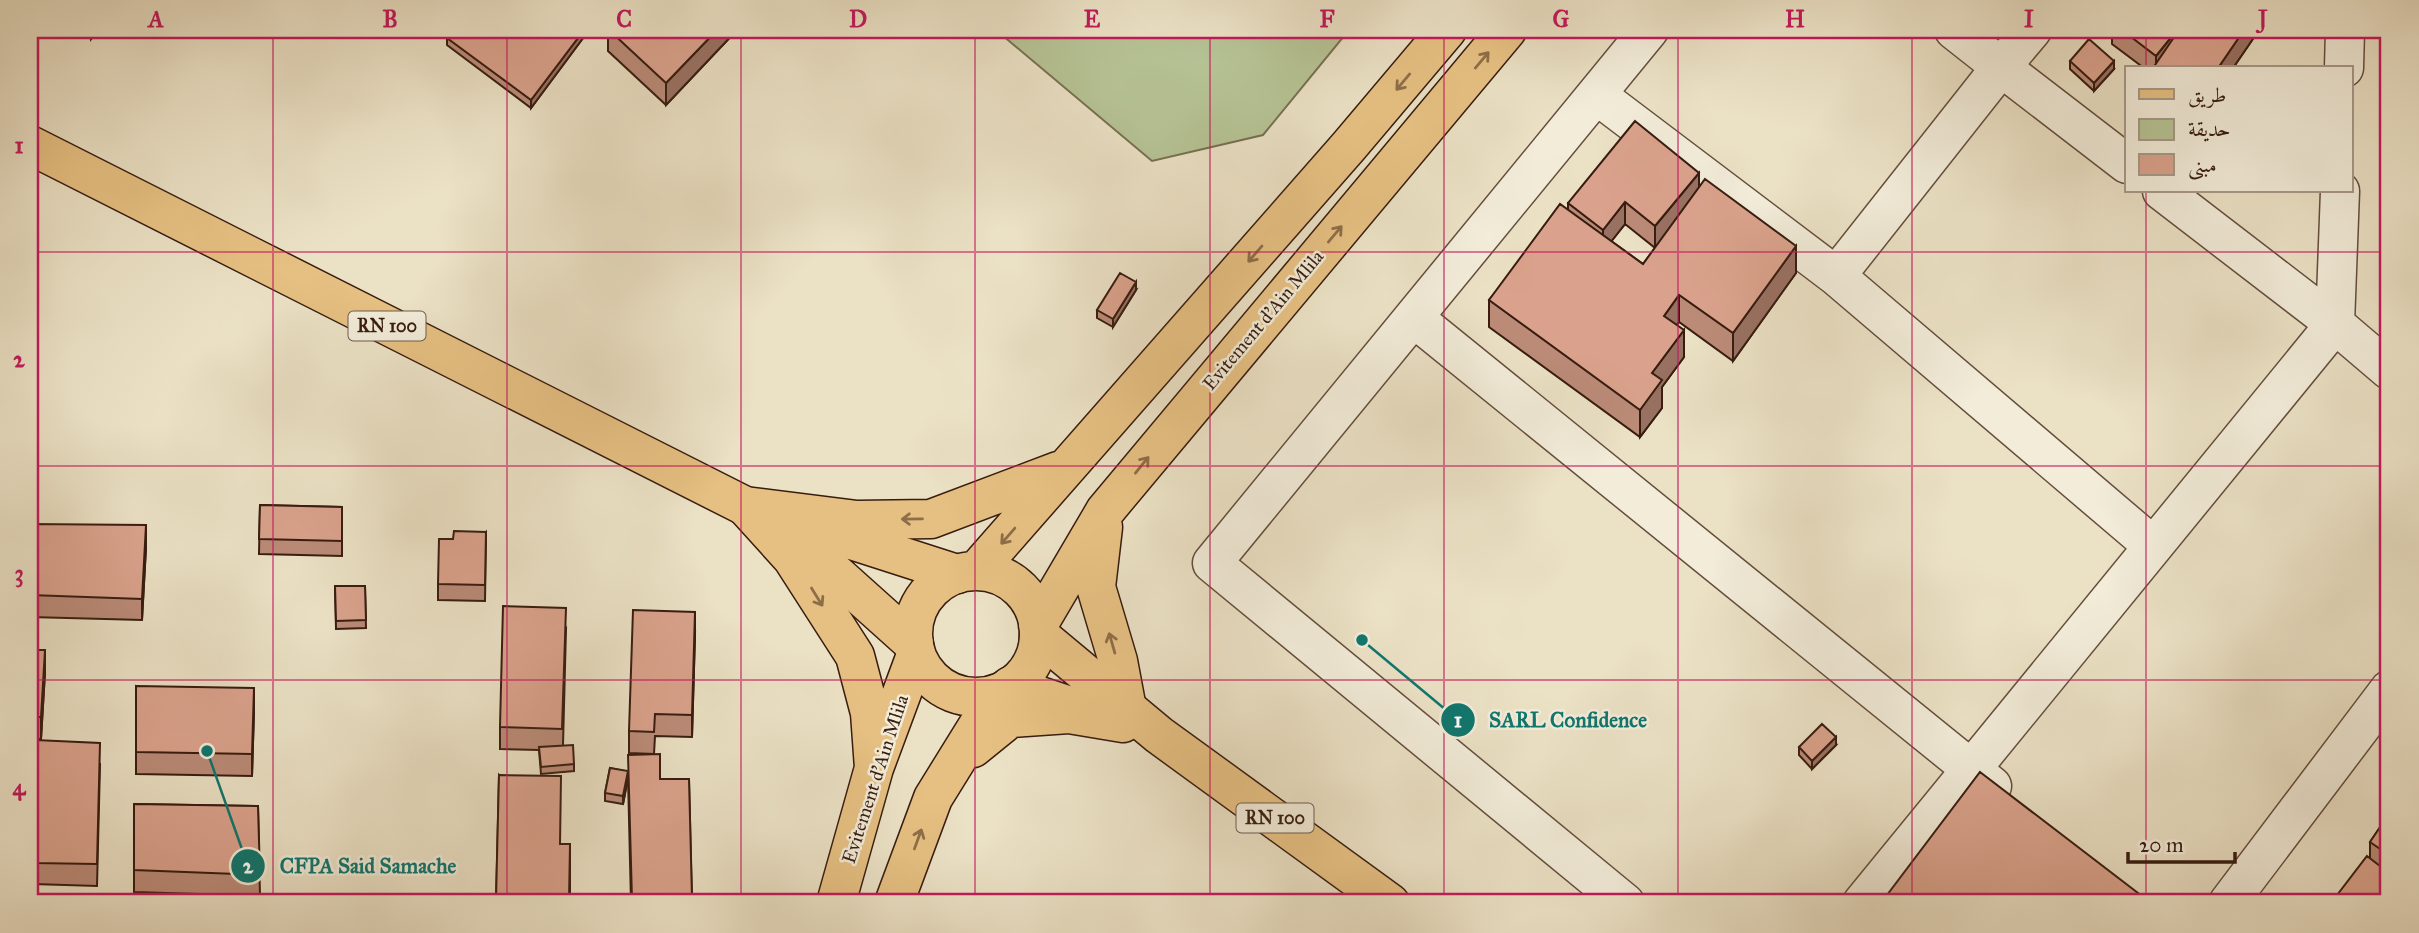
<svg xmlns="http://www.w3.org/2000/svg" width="2419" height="933" font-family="'IM FELL Great Primer',Amiri,serif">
<rect width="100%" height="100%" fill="#ebe1c5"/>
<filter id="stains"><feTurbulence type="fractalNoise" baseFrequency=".00286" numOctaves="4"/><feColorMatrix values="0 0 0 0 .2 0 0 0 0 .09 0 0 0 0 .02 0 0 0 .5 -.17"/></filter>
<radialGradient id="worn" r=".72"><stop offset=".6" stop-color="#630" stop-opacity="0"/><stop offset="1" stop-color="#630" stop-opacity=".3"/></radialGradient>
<path fill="#b6c395" stroke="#767052" stroke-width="2" d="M996,30H1349L1263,135L1152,161Z"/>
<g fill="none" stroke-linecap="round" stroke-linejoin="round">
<defs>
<path id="street" d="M2032,30L2001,67L2127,164
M2344,68L2345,30
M1598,96L1836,276L2153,546
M2340,191L2335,324L2389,370
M1836,276L2001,67L1954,30
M1414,318L1992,786
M1625,903L1212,563L1649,30
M1862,903L2335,324L2162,191
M2228,903L2389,690"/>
<path id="primary" d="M30,145L745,506L817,557L914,644
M792,521L957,574
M1039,635L1159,735L1390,903
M1010,686L1091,713"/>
<path id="highway" d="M745,506L857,520L931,519L1058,471
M745,506L792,558L855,656L870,713L874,768
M1103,527L1096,587L1118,661L1127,709
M976,571L1349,146L1447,30
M913 634a63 63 0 1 1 126 0a63 63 0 1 1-126 0Z
M1038,625L1105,511L1507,30
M973,748L1010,718L1069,714L1123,723
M836,903L874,768L916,655
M894,903L933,798L998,693"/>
</defs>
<use href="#street" stroke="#644d3d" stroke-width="41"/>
<use href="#primary" stroke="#371c10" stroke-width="41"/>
<use href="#highway" stroke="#371c10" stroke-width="41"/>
<use href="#street" stroke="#f2ecd9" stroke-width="38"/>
<use href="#primary" stroke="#e6c082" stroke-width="38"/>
<use href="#highway" stroke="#e6c082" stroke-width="38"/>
</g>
<path fill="#bb8b78" stroke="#371c10" stroke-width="2" fill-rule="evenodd" d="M77,30H98L91,39Z
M453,30H589L531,108L447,45V38Z
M608,30H736V31L666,105L608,51Z
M2112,30H2259L2233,68H2144L2112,44Z
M2070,61L2114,69L2094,91L2070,69Z
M1699,188L1796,273L1733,361L1679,322L1677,325L1684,357L1662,387V408L1640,437L1489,327V300L1568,210V203ZM1625,224L1655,248L1643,264L1611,241Z
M1136,290L1113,327L1097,318V310Z
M260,505L342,507V556L259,554Z
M30,524L146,547L142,620L30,617Z
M486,532L485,601L438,600V584Z
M335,586H365L366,628L336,629Z
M566,629L563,745L574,764V771L541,774L539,750L500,749V727Z
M695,634L692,737L655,736L654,754L629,753V731Z
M30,650L45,672L41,739H30Z
M136,686L254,710L252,776L136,774Z
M35,740L100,764L97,886L33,884Z
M1836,745L1812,769L1799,755V747Z
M610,768L660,779H689L692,903H631L628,777L623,804L605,801V793Z
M499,775L560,844H570V903H496Z
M2389,782V813L2385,810V788Z
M134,804L258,806L260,896L134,892Z
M2389,814V903L2370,858V842Z"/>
<path fill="#997162" stroke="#371c10" stroke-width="2" d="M91,30H98L91,39Z
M584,30H589L531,108V100Z
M717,30H736V31L666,105V83Z
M2177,30H2194L2156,68V56Z
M2244,30H2259L2233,68H2218Z
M2114,61V69L2094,91V83Z
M1699,173V195L1655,248V226Z
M1625,202V224L1603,252V230Z
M1796,246V273L1733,361V333Z
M1136,282V290L1113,327V319Z
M1679,295V322L1664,343V316Z
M1684,330V357L1662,387V408L1640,437V410L1652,373Z
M146,525V547L142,620V599Z
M695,612V634L692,737V715Z
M45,650V672L41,739V717Z
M254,688V710L252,776V754Z
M1836,737V745L1812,769V761Z
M628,771V779L623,804V796Z"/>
<path fill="#daa28c" stroke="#371c10" stroke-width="2" d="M453,30H584L531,100L447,38Z
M609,30H717L666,83Z
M2122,30H2177L2156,56Z
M2179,30H2244L2218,68H2153Z
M2089,39L2114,61L2094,83L2070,61Z
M1635,121L1699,173L1655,226L1625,202L1603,230L1568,203Z
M1705,179L1796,246L1733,333L1679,295L1664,316L1684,330L1652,373L1662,380L1640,410L1489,300L1560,204L1643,264Z
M1120,273L1136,282L1113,319L1097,310Z
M260,505L342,507V541L259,539Z
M30,524L146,525L142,599L30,595Z
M454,531L486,532L485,585L438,584L439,539H453Z
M335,586H365L366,620L336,621Z
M503,606L566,608L562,729L500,727Z
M633,610L695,612L692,715L655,714L654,732L629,731Z
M30,650H45L41,717H30Z
M136,686L254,688L252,754L136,752Z
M1822,724L1836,737L1812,761L1799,747Z
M35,740L100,743L97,864L33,863Z
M573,745L574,764L541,767L539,747Z
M660,754V779H689L692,898L632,900L628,755Z
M610,768L628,771L623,796L605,793Z
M1980,772L2151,903H1881Z
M499,775L561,776L560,844H570L569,901L496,899Z
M2389,782V791L2385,788Z
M134,804L258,806L260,875L134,870Z
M2389,814V855L2370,842Z
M2367,856L2389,873V903H2331Z"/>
<defs><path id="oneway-shaft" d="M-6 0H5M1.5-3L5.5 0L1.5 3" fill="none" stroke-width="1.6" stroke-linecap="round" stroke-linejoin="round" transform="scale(1.75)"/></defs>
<g stroke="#8e6e49">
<use href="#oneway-shaft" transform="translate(1482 60) rotate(-50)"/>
<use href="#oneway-shaft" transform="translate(1403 82) rotate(130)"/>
<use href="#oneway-shaft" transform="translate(1335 234) rotate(-50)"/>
<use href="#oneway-shaft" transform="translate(1255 254) rotate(131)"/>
<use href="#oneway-shaft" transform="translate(1142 465) rotate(-51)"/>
<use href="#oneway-shaft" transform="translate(912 519) rotate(179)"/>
<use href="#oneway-shaft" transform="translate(1008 536) rotate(131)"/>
<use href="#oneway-shaft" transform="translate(817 597) rotate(58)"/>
<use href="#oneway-shaft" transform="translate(1112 643) rotate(-106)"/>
<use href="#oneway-shaft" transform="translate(918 839) rotate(-70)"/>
</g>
<path fill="none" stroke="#c2185b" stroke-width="2" stroke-opacity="0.55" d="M273,30V903M507,30V903M741,30V903M975,30V903M1210,30V903M1444,30V903M1678,30V903M1912,30V903M2146,30V68M2146,191V903M30,252H2389M30,466H2389M30,680H2389"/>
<g text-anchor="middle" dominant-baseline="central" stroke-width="5" stroke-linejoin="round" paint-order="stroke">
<g fill="#f2ecd9" stroke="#6f5a4c" stroke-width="2">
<rect x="348.5" y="311.5" width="77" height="29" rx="5"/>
<rect x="1236.5" y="803.5" width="77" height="29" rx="5"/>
</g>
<g font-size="18" font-weight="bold" fill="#371c10">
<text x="387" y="326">RN 100</text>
<text x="1275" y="818">RN 100</text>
</g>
<g font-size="19" fill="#371c10" stroke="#f2ecd9">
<text transform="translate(1263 320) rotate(-50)">Evitement d'Ain Mlila</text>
<text transform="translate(875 779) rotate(-72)">Evitement d'Ain Mlila</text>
</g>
</g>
<path fill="none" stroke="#0f766e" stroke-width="2.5" d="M1362 640L1458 720M207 751L248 866"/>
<g fill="#0f766e" stroke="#f2ecd9" stroke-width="2.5">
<circle cx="1362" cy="640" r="7"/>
<circle cx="207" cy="751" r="7"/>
<circle cx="1458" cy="720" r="18"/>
<circle cx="248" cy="866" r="18"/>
</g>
<g font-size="21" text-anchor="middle" font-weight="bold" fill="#fff">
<text x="1458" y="727">1</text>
<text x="248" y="873">2</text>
</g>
<g font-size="21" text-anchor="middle" font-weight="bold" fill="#0f766e" stroke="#f2ecd9" stroke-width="5" stroke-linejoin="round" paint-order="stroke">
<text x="1568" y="727">SARL Confidence</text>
<text x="368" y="873">CFPA Said Samache</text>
</g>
<rect width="2419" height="933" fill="none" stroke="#ebe1c5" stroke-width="77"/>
<rect x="2125" y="66" width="228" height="126" fill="#f2ecd9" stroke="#a79989" stroke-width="2"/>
<rect x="2139" y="89" width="35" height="10" fill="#e6c082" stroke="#a79989" stroke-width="2"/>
<text x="2188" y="102" font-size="21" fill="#371c10">طريق</text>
<rect x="2139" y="119" width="35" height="21" fill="#b6c395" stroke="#a79989" stroke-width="2"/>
<text x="2188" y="136" font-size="21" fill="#371c10">حديقة</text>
<rect x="2139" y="154" width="35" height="21" fill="#daa28c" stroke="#a79989" stroke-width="2"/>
<text x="2188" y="172" font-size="21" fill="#371c10">مبنى</text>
<path d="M2128 852v10h107v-10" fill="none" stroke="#371c10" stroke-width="3.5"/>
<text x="2139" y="852" font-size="21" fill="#371c10" stroke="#f2ecd9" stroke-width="5" paint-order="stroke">20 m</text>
<rect x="38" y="38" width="2342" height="856" fill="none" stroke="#c2185b" stroke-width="2.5"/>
<g font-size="23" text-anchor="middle" font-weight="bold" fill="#c2185b">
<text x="156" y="27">A</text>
<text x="390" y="27">B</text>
<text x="624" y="27">C</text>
<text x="858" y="27">D</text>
<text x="1092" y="27">E</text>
<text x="1327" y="27">F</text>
<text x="1561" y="27">G</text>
<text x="1795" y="27">H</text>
<text x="2029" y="27">I</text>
<text x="2263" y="27">J</text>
<text x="19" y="153">1</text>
<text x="19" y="367">2</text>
<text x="19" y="581">3</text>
<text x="19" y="795">4</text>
</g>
<rect width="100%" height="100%" filter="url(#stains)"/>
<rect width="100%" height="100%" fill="url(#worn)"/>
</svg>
